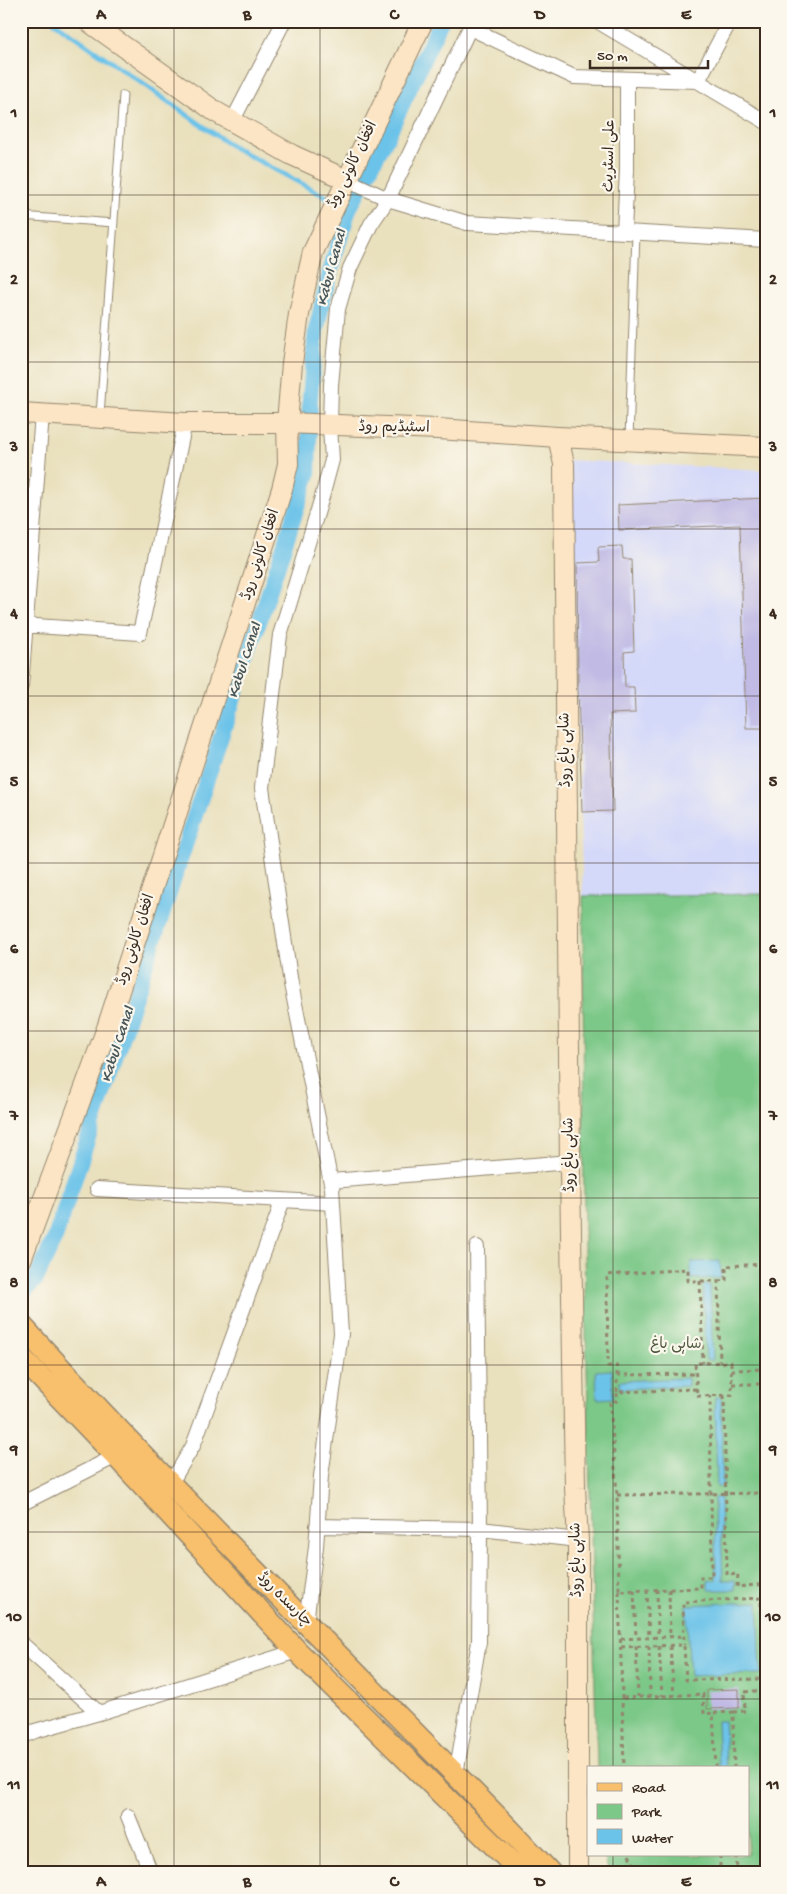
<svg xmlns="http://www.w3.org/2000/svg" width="787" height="1894" font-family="'Gochi Hand','Playpen Sans Arabic',sans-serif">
<rect width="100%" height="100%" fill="#fbf7ec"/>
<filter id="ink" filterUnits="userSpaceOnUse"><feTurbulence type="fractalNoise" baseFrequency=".02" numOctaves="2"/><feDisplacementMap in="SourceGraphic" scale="10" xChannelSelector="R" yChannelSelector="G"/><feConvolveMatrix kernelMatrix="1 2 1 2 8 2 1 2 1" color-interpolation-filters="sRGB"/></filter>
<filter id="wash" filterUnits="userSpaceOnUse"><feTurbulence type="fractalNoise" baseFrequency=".0096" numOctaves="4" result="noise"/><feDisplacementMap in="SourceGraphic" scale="20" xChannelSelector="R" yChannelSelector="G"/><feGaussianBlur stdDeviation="1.12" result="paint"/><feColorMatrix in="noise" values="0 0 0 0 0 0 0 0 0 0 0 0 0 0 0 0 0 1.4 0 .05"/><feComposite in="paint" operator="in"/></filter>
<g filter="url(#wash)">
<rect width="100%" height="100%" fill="#e9e0bd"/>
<path fill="#d4d8f9" d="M568,460L766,470V894L583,896Z"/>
<path fill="#7bc888" stroke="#5b7953" d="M766,894V1873H609L604,1855H748V1768H597L584,1251L583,896Z"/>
<path fill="#6cc3e9" stroke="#547684" d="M720,1261L721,1278L691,1279V1262Z
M703,1285H710L713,1360H706Z
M612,1370L613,1398L597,1399L596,1371Z
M688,1378V1386L620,1389L619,1381Z
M715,1397H721L723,1486H717Z
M720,1497L723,1580H735V1590H708V1581L716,1580L714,1498Z
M758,1602L761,1674L690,1676L686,1605Z
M717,1721H724L726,1768H719Z"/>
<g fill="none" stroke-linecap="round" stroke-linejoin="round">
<path stroke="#6cc3e9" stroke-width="5" d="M53,21L233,147L332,200
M340,204L349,209"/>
<path stroke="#6cc3e9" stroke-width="16" d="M21,1295L36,1279L55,1238L308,474L310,398L316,330L332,264L349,209L387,137L441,21"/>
</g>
<g id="blocks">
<path fill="#c0bae5" d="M765,498L766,728H746L740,525L619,530L618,505Z
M622,546L623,559H631L634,651L624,652L625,687H634L635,713L610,714L613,811L582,812L578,688L577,563L599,562L598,547Z
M739,1689V1708L707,1709V1690Z"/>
</g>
</g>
<g filter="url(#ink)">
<use href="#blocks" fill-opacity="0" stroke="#92856e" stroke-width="1"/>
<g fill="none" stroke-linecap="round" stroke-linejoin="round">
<defs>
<path id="lane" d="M21,216L114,223
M100,415L123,95
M629,440L636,233"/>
<path id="street" d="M597,21L766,122
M470,28L574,77L698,81L730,21
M232,122L284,21
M347,180L388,199L467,223L766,240
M624,232L627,170V80
M21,625L140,633L185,423
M21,686L42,414
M331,1181L570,1162
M97,1189L333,1203
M171,1483L193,1446L283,1200
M21,1504L116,1456
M317,1526L480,1529L578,1540
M306,1622L316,1547L321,1476L341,1334L332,1188L291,984L262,788L280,635L322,497L332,460L330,426L331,385L338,309L350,268L371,224L388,199L473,21
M21,1643L99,1713
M21,1737L35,1731L99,1713L297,1651
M456,1774L479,1642L480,1529L477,1247
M128,1816L151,1873"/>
<path id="secondary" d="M88,21L216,112L292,155L347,180
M21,413L185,423H287L438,429L558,437L766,447
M558,437L564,464L570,1169L575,1488L578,1540V1873
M21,1260L107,1028L282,489L288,464L287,423L292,363L299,314L313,252L423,21"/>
<path id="primary" d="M21,1325C179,1498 346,1662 509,1829L550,1873
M21,1357L116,1456L297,1651L522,1873"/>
</defs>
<use href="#lane" stroke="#92856e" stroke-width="9"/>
<use href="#street" stroke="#92856e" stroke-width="16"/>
<use href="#secondary" stroke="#92856e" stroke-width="22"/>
<use href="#primary" stroke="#92856e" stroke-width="24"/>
<path stroke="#92856e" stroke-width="3" stroke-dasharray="4 4" stroke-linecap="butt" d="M700,1281L703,1363
M718,1281L726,1280V1266L766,1264
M731,1362L732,1395L697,1396L695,1363Z
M731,1370L766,1369
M617,1375L696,1374
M732,1384H766
M696,1389L617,1392V1401H610L617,1495L619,1591L701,1588V1577H712L710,1396
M617,1392V1366H608L607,1275L688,1269V1281H718L720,1362
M724,1395L727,1575L738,1574L737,1587L766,1584
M617,1495L766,1493
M657,1589L658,1637
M669,1589L670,1637
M634,1590L636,1638
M647,1590L649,1638
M619,1591L624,1768
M621,1639L684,1636
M636,1646L638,1697
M649,1646L650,1697
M659,1646L662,1696
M670,1646L674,1696
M621,1647L684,1645L686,1680L763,1679L761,1598L683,1602L684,1645
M623,1698L703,1694L704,1714L713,1713
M733,1712L745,1711L744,1692L766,1690
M716,1768L713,1713L733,1712L734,1768
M629,1855C632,1861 635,1867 642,1869C661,1876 700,1872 720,1872
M720,1855V1872L766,1868
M736,1855L737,1870"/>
<use href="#lane" stroke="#fff" stroke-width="7"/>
<use href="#street" stroke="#fff" stroke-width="14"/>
<use href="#secondary" stroke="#fce5c4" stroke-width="20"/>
<use href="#primary" stroke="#f8bf6c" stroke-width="21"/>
</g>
</g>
<path fill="none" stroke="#3b2a1e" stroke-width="1" stroke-opacity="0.55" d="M174,21V1873M320,21V1873M467,21V1873M613,21V1768M21,195H766M21,362H766M21,529H766M21,696H766M21,863H766M21,1031H766M21,1198H766M21,1365H766M21,1532H766M21,1699H766M613,1855V1873"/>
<g text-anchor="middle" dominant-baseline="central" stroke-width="4.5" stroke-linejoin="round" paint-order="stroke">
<g font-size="15" fill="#3b2a1e" stroke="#fbf7ec">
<text transform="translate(610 156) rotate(-89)">علی اسٹریٹ</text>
<text transform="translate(353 165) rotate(-64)">افغان کالونی روڈ</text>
<text transform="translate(394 428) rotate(1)">اسٹیڈیم روڈ</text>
<text transform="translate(261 555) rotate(-72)">افغان کالونی روڈ</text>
<text transform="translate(566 750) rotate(-91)">شاہی باغ روڈ</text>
<text transform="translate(136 940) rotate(-72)">افغان کالونی روڈ</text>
<text transform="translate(570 1155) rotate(-91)">شاہی باغ روڈ</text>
<text transform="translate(577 1560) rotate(-91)">شاہی باغ روڈ</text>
<text transform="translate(284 1600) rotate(45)">چارسدہ روڈ</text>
</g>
<g font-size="15" fill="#4e593e" stroke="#fbf7ec">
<text x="676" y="1345">شاہی باغ</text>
</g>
<g font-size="16" font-style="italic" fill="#4a585b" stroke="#fbf7ec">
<text transform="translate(333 268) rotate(-75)">Kabul Canal</text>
<text transform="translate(246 661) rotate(-72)">Kabul Canal</text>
<text transform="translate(119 1045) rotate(-72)">Kabul Canal</text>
</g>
</g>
<rect width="787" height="1894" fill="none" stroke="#fbf7ec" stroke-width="55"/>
<rect x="587" y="1766" width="162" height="90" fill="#fbf7ec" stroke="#aea59a"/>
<rect x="597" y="1783" width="25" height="8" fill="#f8bf6c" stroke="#aea59a"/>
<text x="632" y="1792" font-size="15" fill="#3b2a1e">Road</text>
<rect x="597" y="1804" width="25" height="15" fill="#7bc888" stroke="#aea59a"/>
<text x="632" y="1816" font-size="15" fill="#3b2a1e">Park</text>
<rect x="597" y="1829" width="25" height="15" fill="#6cc3e9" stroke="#aea59a"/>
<text x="632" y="1842" font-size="15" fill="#3b2a1e">Water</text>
<path d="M590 60v8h118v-8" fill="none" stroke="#3b2a1e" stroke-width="2.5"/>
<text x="597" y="60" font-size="15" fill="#3b2a1e" stroke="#fbf7ec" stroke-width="4" paint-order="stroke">50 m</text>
<rect x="28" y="28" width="732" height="1838" fill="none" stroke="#3b2a1e" stroke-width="2"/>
<g font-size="16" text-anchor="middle" font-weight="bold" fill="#3b2a1e">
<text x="101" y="19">A</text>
<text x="247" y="19">B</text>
<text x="394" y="19">C</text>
<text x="540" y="19">D</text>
<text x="686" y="19">E</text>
<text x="14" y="117">1</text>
<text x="773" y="117">1</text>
<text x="14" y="284">2</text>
<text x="773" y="284">2</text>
<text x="14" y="451">3</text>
<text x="773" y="451">3</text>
<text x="14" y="618">4</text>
<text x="773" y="618">4</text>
<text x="14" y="786">5</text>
<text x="773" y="786">5</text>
<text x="14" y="953">6</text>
<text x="773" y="953">6</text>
<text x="14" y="1120">7</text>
<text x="773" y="1120">7</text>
<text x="14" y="1287">8</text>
<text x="773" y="1287">8</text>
<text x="14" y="1454">9</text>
<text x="773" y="1454">9</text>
<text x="14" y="1621">10</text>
<text x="773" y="1621">10</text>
<text x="14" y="1789">11</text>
<text x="773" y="1789">11</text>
<text x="101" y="1886">A</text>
<text x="247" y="1886">B</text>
<text x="394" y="1886">C</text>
<text x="540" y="1886">D</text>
<text x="686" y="1886">E</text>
</g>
</svg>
